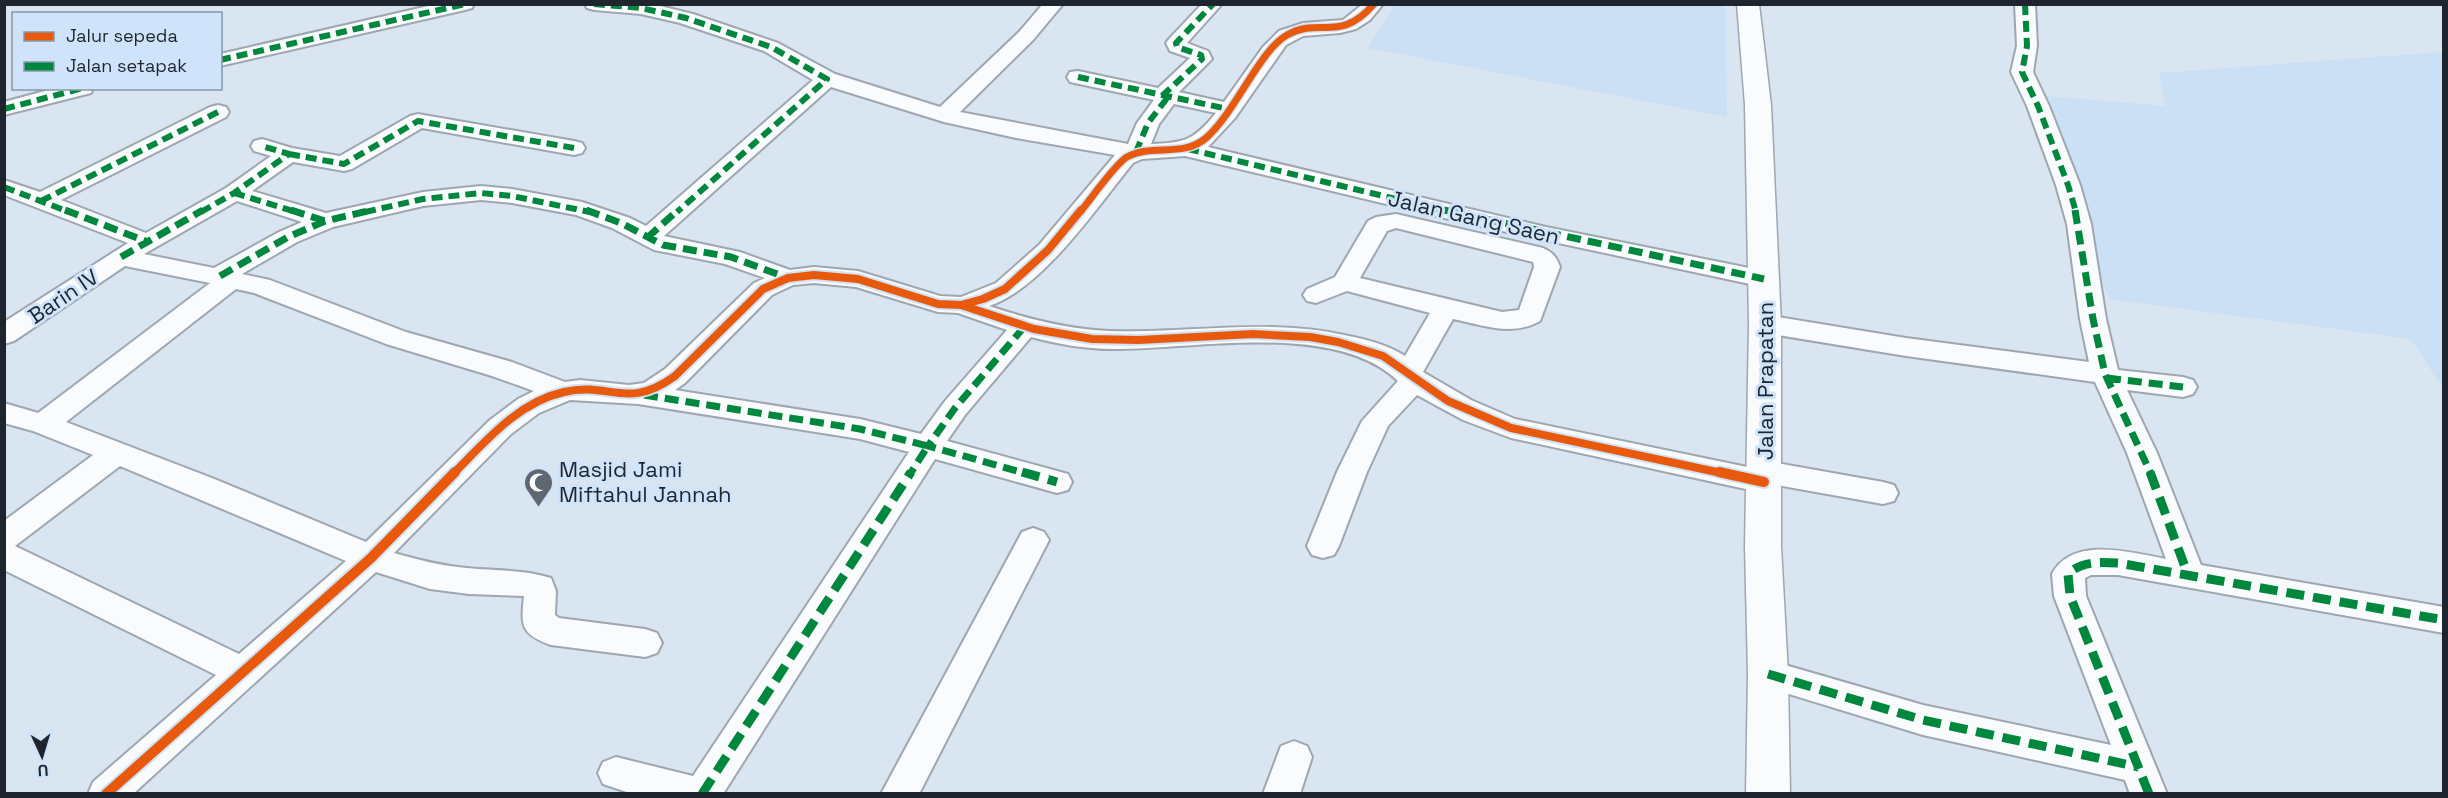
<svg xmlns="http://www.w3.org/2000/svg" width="2448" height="798" font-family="'Space Grotesk',sans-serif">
<rect width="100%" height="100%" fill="#d9e5f1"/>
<path fill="#cce0f5" d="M1395,4L1725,5L1727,117L1368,48Z
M2443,52V389L2411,339L2109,299L2034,95L2165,106L2159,73Z"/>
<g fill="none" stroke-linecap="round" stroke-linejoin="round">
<defs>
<path id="street" d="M437,4H474L472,8L465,10L220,66V54Z
M585,4H652L693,14L778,43L835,74L940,107L1019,32L1043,4H1063L1033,40L960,112L1128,144L1137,123L1154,100L1070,82L1067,77L1070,72L1078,71L1158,88L1190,58L1170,51L1166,43L1169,39L1202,4H1222L1187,43L1208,51L1212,59L1179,92L1224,102L1263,47L1279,31L1303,23L1343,20L1363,4H1383L1370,20L1356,29L1340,33L1303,36L1286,45L1235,118L1208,147L1546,227L1764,271L1773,273L1777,279L1773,285L1764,287L1474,225L1185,156L1142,159L1133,163C1098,206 1042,289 989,306C1028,319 1067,329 1109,331C1190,334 1269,317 1349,336C1369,340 1388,345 1405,356L1430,313L1347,291L1316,303L1307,301L1303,295L1307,289L1335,277L1368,221L1376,217L1396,214L1543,248C1553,253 1556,256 1560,267L1540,321C1512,337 1483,325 1453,319L1423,372L1471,400L1515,419L1752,468L1754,464L1765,461L1883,482L1894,485L1898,493L1894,501L1883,504L1777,485L1775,490L1764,493L1511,438L1463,420L1417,395L1388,426L1367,472L1339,546L1334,555L1323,558L1312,555L1307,546L1337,472L1362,421L1398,381C1335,320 1193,350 1112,349C1085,349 1057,344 1031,337L965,415L947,441L1068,474L1072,482L1068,490L1057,493L935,459L723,794H633L603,784L598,773L603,762L616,757L693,776L909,452L860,439L638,404L570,400L539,413L511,434L394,553C419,560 442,566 467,568C496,571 523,569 551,578L556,591L555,615L559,618L645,629L657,633L662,643L657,653L645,657L551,645C520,634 521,625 524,596L469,594L430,589L376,572L133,794H88L93,782L216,675L4,570V521L93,455L33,431L4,423V403L38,413L210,283L125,266L14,341L4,344V322L128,243L4,195V180L40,192L210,107L218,105L226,107L229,112L226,117L61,200L146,233L226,188L271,156L254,151L251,146L254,141L262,139L292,148L340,156L410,116L418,114L574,141L582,143L585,148L582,153L574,155L422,128L352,169L344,171L293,162L252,191L326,213L423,192L481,186L512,189L582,202L630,218L646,226L813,80L764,51L680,23L641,14L594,10L587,8ZM831,87L944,122L1016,138L1115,155L1039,245L996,283L961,297L940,296L858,271L814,267L790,270L740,252L664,236ZM1174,104L1216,113C1194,140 1185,143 1151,144L1159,124ZM481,200L512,203L576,215L612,228L654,250L725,264L765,278L754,283L665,369L644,383L629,385L580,380L565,382L512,362L406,332L270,280L242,274L297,242L333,227L423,206ZM237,201L302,222L279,232L214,268L144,254ZM1396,228L1533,262L1534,267L1519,310L1502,312L1360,278L1387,231ZM814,283L856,287L938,312L958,313L1007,330L945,401L921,434L860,419L675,390L685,383L772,295L793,285ZM236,289L254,293L386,344L492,376L534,391L518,399L490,420L366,542L212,478L66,422ZM120,466L346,561L239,654L15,546Z
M2015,4H2035L2037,46L2033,72L2049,106L2080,185L2091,224L2106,319L2118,370L2183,377L2193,380L2197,387L2193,394L2183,397L2127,390L2157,453L2201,565L2444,607V633L2118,575H2091L2085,578L2086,596L2167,794H2130L2125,780L1923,735L1756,684L1751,674L1756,664L1768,660L1923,705L2111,745L2054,596L2052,574C2073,535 2132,553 2166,559L2127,453L2095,382L1906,356L1765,333L1756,330L1752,324L1756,318L1765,315L1906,338L2089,362L2080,319L2067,224L2056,185L2027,106L2011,72L2017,46Z
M56,88H93L91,93L4,115V102Z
M1033,528L1044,532L1049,540L919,794H881L1022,532Z
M1294,741L1307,746L1312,757L1300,794H1263L1281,746Z"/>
<path id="secondary" d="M1737,4H1759L1771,105L1781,324V546L1788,674L1790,794H1746L1748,674L1745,546L1749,324L1745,105Z"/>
</defs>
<use href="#street" stroke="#9ea6b0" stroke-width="4"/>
<use href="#secondary" stroke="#9ea6b0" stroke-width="3"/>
<use href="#street" fill="#f9fbfd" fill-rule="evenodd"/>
<use href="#secondary" fill="#f9fbfd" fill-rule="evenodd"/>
<path stroke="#00873e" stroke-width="6" stroke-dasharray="11 6" stroke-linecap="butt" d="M594,4L641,8L686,18L771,47L827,79L677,212
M2025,4L2027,46L2022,72L2038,106L2068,185L2076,212
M220,60L465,4
M1078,77L1228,109
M1162,96L1202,59L1201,55L1177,47L1176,43L1213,4
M4,109L83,88
M1188,149L1450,212
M1136,152L1148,123L1168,97
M289,154L344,164L418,121L574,148
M4,187L69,212
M234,193L296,212
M41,201L218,112
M201,212L234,193L289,154L262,146
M365,212L423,199L481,193L512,196L590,212"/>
<path stroke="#00873e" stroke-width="7" stroke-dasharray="14 7" stroke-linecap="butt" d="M65,210L148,242
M291,210L325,221
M586,210L621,223L663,245L731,257L788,278
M1444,210L1764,279
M2075,210L2093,319L2105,374L2151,474
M647,238L678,210
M121,257L203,210
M220,276L288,237L325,221L372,210
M1024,327L955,408L928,446L1028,474
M2107,378L2183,387
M644,395L860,429L928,446L910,474"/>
<path stroke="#00873e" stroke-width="9" stroke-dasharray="18 9" stroke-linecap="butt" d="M1022,472L1057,482
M2150,472L2188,575
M1768,674L1923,720L2139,767
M702,794L911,472
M2149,794L2070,596L2068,574C2082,561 2100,562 2118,563L2444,620"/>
<defs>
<path id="cycleway-far2" d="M1080,212C1091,199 1115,164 1127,157C1152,143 1183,158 1206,138C1235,113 1259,51 1287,35C1321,16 1339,44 1374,4"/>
<path id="cycleway-far1" d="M961,305L1034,329L1092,339L1139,340L1253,334L1310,337L1338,342L1383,356L1448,401L1511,428L1726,474
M453,474C485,442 518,402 564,392C610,381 627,411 675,376L763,289L788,278L814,275L858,279L938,304L961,305L983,299L1005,289L1048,250L1081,210"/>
<path id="cycleway" d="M1719,472L1764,482
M106,794L371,558L455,472"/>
</defs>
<use href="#cycleway-far2" stroke="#cfe4fb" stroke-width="10"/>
<use href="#cycleway-far1" stroke="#cfe4fb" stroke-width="12"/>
<use href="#cycleway" stroke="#cfe4fb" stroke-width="14"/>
<use href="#cycleway-far2" stroke="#e8590c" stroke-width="7"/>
<use href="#cycleway-far1" stroke="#e8590c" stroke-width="8"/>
<use href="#cycleway" stroke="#e8590c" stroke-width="10"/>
</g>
<defs>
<symbol id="mosque-pin" viewBox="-11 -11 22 30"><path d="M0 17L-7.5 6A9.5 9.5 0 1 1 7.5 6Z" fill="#5f6872" stroke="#cfe4fb"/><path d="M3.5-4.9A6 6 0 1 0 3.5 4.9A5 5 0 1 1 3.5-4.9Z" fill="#fff"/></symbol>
</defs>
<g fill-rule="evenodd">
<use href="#mosque-pin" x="522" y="466" width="33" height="45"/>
</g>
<g text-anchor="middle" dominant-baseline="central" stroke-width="6" stroke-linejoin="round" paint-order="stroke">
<g font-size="22" fill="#1e252e" stroke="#cfe4fb">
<text transform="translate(1474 217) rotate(13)">Jalan Gang Saen</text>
<text transform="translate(63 296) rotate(-34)">Barin IV</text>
<text transform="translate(1765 381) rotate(-90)">Jalan Prapatan</text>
</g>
<g font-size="22" fill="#1e252e" stroke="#cfe4fb" text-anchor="start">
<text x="559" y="469">Masjid Jami<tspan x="559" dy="25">Miftahul Jannah</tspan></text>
</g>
</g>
<rect width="2448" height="798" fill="none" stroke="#1e252e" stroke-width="12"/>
<rect x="12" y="12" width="210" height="78" fill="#cfe4fb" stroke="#8898a9" stroke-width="1.5"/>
<rect x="24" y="32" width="30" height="9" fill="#e8590c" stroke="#8898a9" stroke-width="1.5"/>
<text x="66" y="42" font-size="18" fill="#1e252e">Jalur sepeda</text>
<rect x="24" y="62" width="30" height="9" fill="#00873e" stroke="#8898a9" stroke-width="1.5"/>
<text x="66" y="72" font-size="18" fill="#1e252e">Jalan setapak</text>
<g transform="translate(42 756) rotate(176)" stroke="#cfe4fb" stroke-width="4.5" paint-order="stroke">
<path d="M0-4.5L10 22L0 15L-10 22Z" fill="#1e252e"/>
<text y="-9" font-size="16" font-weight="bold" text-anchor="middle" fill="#1e252e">U</text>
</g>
</svg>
